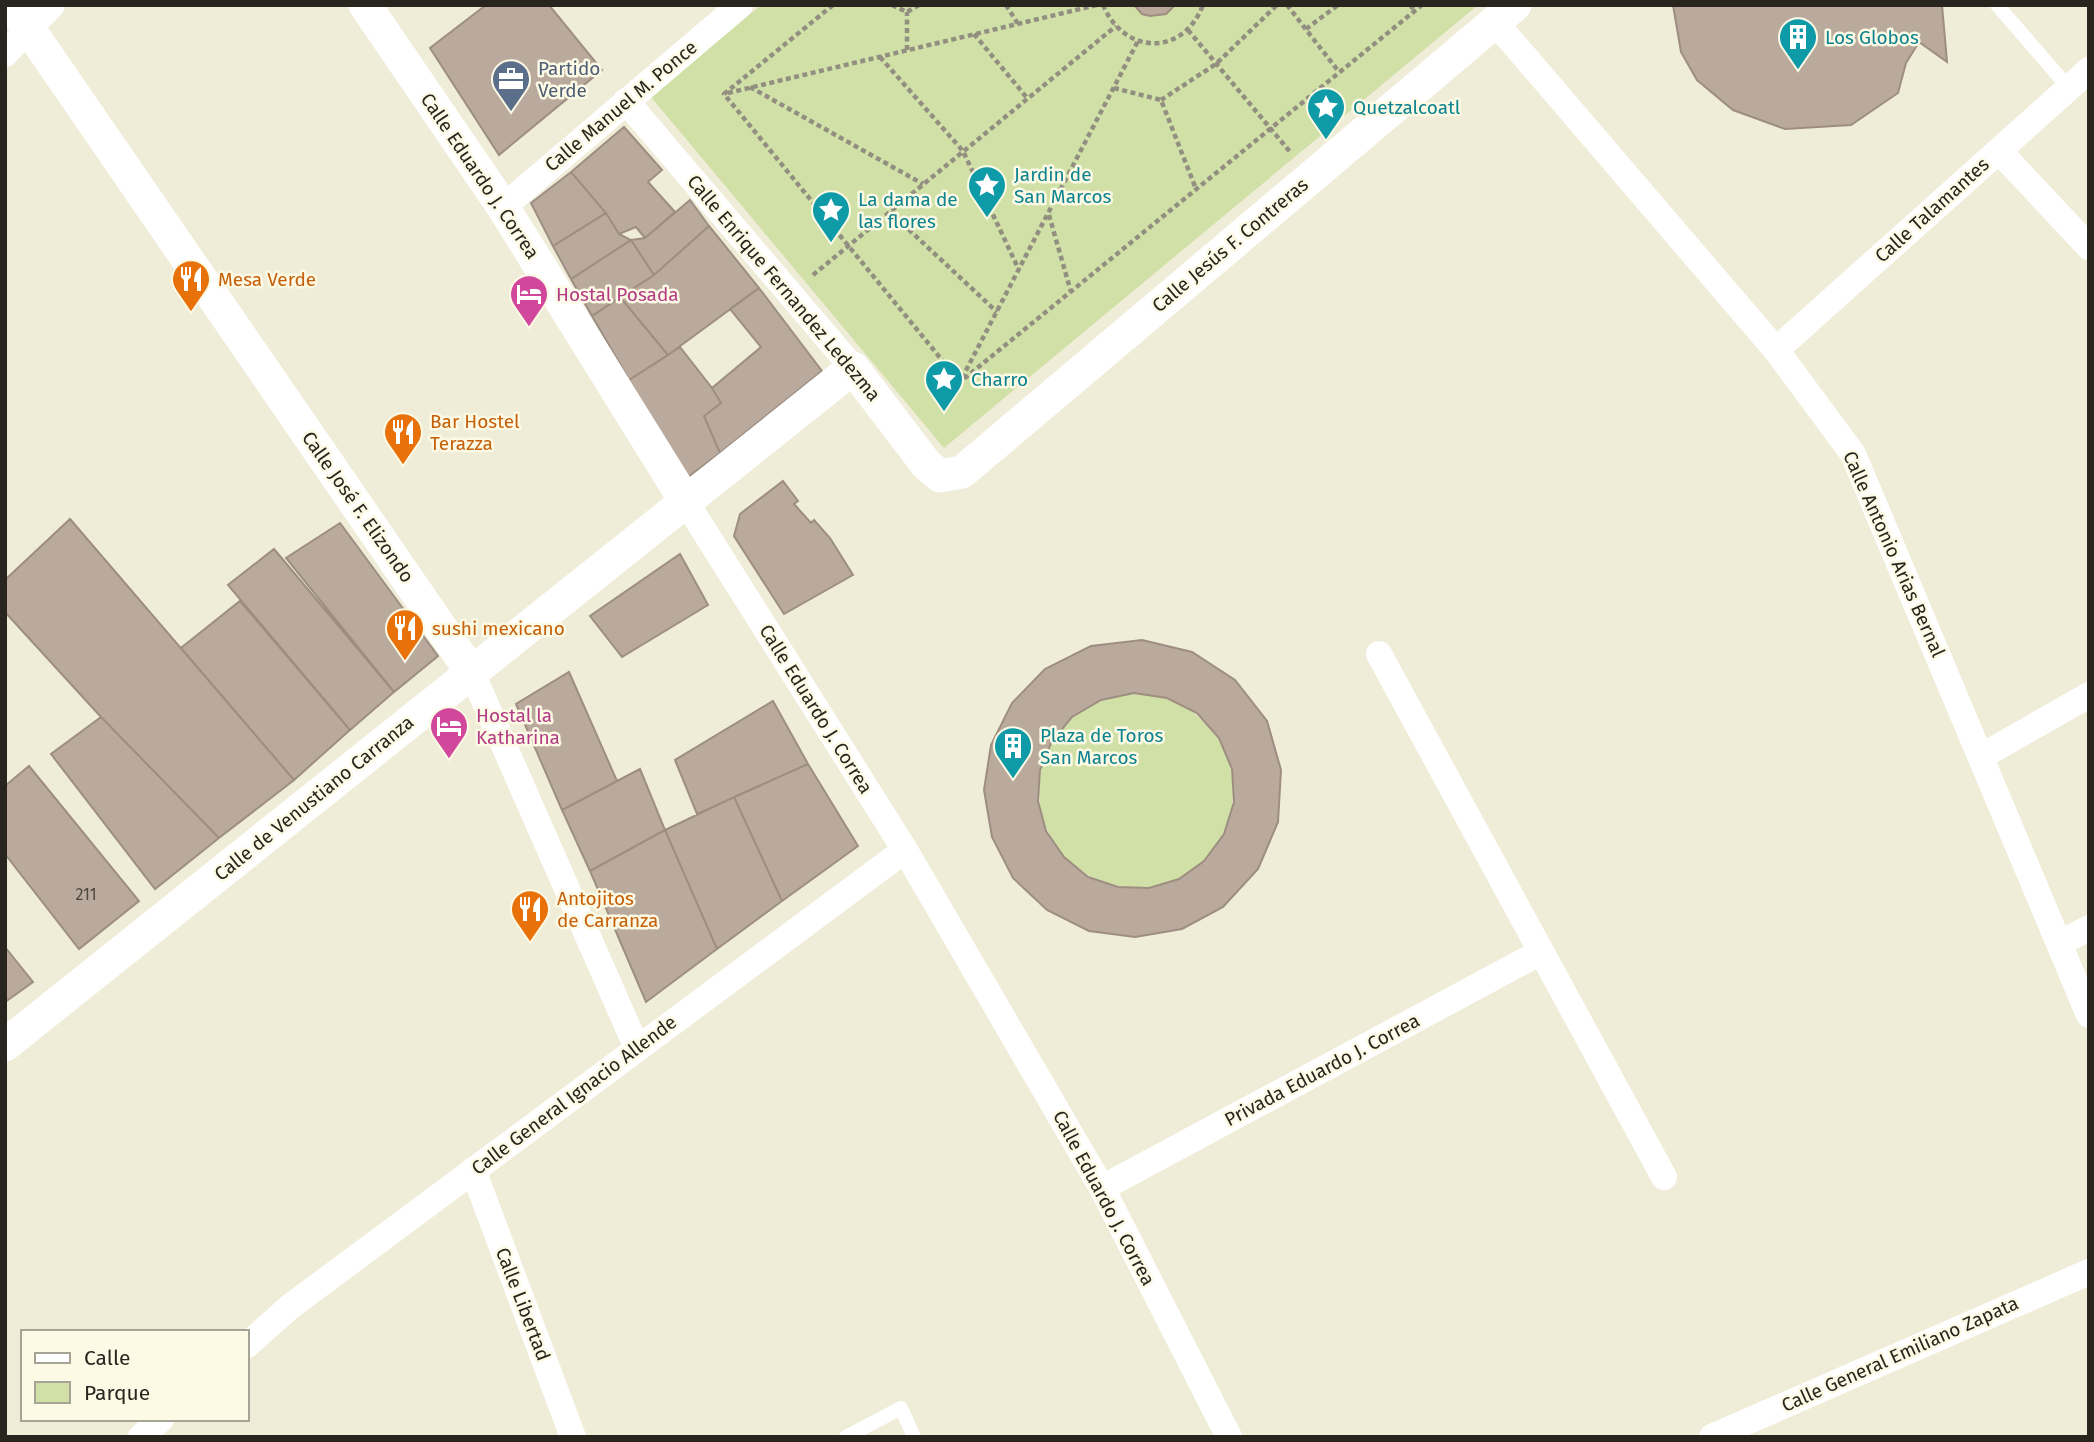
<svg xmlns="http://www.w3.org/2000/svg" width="2094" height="1442" font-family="'Fira Sans',sans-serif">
<rect width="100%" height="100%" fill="#efecd8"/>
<path fill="#d1e0a6" d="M761,5H1478L944,448L651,97Z
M1039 791a97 97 0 1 1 194 0a97 97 0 1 1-194 0Z"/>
<path fill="#baaa9d" stroke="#9e8e82" stroke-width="2" fill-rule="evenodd" d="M486,5H549L602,70L499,155L430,48Z
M1134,5H1175L1166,14L1150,16L1142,14Z
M1673,5H1942L1947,62L1919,42L1906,63L1898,93L1851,125L1785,129L1733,110L1697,80L1681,52Z
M624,127L662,170L648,182L675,212L645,238L636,227L619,234L606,213L571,172Z
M571,172L606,213L553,246L531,203Z
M690,200L709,226L654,275L631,240L645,238Z
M606,213L619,234L631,240L571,279L553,246Z
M709,226L759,288L668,355L620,297L654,275Z
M631,240L654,275L592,316L571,279Z
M759,288L822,371L720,453L704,416L721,403L712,388L761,347L730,309Z
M620,297L668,355L629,380L592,316Z
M680,347L712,388L721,403L704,416L720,453L688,477L629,380Z
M783,481L798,501L794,504L811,523L814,520L830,538L853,575L784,614L734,536L740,514Z
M70,519L294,780L219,838L101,717L5,612V580Z
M340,523L438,656L394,692L286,558Z
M274,549L394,692L350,730L228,585Z
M680,554L708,605L622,657L590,616Z
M240,601L350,730L294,780L181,648Z
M1142,640L1192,652L1235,680L1267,721L1281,770L1278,822L1258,869L1223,907L1182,929L1135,937L1089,931L1047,910L1013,878L992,837L984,790L991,745L1012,703L1045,669L1091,646ZM1134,693L1167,698L1197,713L1219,738L1232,769L1234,802L1224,834L1204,861L1179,879L1149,888L1118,887L1088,877L1064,857L1046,831L1038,801L1040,770L1052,741L1072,717L1101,700Z
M569,672L617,781L562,810L516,704Z
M773,701L808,764L697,814L675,760Z
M101,717L219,838L155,889L51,754Z
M808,764L858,846L782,901L734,797Z
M29,766L139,901L79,949L5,854V786Z
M640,769L665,830L590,871L562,810Z
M734,797L782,901L717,949L665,830Z
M665,830L717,949L646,1002L590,871Z
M5,947L33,982L5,1002Z"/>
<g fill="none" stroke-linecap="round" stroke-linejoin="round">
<path stroke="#928f81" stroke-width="4.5" stroke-dasharray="5 3.5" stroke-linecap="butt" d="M833,5L724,94L960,382L1422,5
M892,5L907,12L919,5
M1006,5L1018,24
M1103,5C1124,55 1183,57 1203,5
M1287,5L1339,72
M1410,5L1415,11
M1306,29L1338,5
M1188,30L1291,153
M974,34L1028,99
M907,50V12
M880,57L963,151L1019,270
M750,87L923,184
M1114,88L1161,100L1196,189
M728,93L1097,5
M1161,100L1216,64L1277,5
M890,212L997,312
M1049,215L1071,292
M813,275L1116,26
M962,378L1138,41"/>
<path stroke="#fff" stroke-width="14" d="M1997,5L2069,88
M846,1437L901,1408L914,1437"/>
<path stroke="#fff" stroke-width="26" d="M1495,22L1776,350L1853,454L2089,1015
M5,54L52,5
M626,101L853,368
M1999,151L2089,247
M503,207L740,5
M1776,350L2089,70
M686,502L905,850L1102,1188L1229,1437
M1379,654L1664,1177
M472,673L637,1048
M1982,756L2089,695
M2060,943L2089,928
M473,1170L573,1437
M1102,1188L1541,952
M247,1345L291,1306L905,850
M141,1437L161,1419
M1712,1437L2089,1272"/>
<path stroke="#fff" stroke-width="33" d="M9,5L29,29L472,673
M365,5L503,207L686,502
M5,1045L853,368L926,464L940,476L962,472L1515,5"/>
</g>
<defs>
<symbol id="building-pin" viewBox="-11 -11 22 30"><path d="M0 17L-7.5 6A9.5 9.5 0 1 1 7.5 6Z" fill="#0f9aa8" stroke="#fcf9e5"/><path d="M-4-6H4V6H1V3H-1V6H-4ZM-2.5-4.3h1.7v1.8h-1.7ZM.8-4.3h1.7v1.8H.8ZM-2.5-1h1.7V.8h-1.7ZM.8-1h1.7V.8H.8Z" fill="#fff"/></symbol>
<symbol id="office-pin" viewBox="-11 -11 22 30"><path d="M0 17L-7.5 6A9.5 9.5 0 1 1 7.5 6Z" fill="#5c6f8a" stroke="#fcf9e5"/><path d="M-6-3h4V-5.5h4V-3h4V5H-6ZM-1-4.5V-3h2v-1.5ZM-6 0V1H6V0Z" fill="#fff"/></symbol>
<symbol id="sight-pin" viewBox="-11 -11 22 30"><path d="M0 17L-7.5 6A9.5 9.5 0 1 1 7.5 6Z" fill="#0f9aa8" stroke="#fcf9e5"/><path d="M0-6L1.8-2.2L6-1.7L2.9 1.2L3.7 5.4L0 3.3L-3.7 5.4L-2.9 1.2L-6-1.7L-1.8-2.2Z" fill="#fff"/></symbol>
<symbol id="restaurant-pin" viewBox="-11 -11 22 30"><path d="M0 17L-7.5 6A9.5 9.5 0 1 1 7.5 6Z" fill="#e8710a" stroke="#fcf9e5"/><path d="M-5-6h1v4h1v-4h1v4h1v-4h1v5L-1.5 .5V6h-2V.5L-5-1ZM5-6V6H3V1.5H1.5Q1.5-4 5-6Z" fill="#fff"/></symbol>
<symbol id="hotel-pin" viewBox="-11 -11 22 30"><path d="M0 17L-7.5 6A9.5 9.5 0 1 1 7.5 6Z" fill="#d1479c" stroke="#fcf9e5"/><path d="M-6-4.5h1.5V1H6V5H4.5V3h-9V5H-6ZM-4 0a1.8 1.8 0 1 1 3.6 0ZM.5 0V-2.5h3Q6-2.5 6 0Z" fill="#fff"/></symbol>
</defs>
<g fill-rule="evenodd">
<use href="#building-pin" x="1776" y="15" width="44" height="60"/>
<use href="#office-pin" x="489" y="57" width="44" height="60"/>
<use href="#sight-pin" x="1304" y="85" width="44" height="60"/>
<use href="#sight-pin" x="965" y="163" width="44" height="60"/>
<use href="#sight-pin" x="809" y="188" width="44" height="60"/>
<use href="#restaurant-pin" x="169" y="257" width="44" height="60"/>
<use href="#hotel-pin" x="507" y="272" width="44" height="60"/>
<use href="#sight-pin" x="922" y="357" width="44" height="60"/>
<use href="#restaurant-pin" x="381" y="410" width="44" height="60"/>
<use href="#restaurant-pin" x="383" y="606" width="44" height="60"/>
<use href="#hotel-pin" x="427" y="704" width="44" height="60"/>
<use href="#building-pin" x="991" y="724" width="44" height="60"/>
<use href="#restaurant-pin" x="508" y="887" width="44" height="60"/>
</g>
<g text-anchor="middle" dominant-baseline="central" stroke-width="5" stroke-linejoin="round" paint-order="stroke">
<g font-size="16" fill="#4c463e">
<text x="86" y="894">211</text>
</g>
<g font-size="19" fill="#0d838f" stroke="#fcf9e5" text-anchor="start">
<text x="1825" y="37">Los Globos</text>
<text x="1353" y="107">Quetzalcoatl</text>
<text x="1014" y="174">Jardin de<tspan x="1014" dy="22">San Marcos</tspan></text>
<text x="858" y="199">La dama de<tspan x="858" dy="22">las flores</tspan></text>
<text x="971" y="379">Charro</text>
<text x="1040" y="735">Plaza de Toros<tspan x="1040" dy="22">San Marcos</tspan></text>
</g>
<g font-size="19" fill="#4e5e75" stroke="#fcf9e5" text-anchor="start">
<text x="538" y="68">Partido<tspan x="538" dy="22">Verde</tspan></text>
</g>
<g font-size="19" fill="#27251e" stroke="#fcf9e5">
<text transform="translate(621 106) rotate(-40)">Calle Manuel M. Ponce</text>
<text transform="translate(480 176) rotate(56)">Calle Eduardo J. Correa</text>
<text transform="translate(1932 210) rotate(-42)">Calle Talamantes</text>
<text transform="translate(1230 245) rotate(-40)">Calle Jesús F. Contreras</text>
<text transform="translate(784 288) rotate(50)">Calle Enrique Fernandez Ledezma</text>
<text transform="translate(358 507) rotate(55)">Calle José F. Elizondo</text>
<text transform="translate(1894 554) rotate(66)">Calle Antonio Arias Bernal</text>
<text transform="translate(816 709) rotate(58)">Calle Eduardo J. Correa</text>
<text transform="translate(314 798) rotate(-39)">Calle de Venustiano Carranza</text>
<text transform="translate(1322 1070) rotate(-28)">Privada Eduardo J. Correa</text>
<text transform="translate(574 1095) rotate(-37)">Calle General Ignacio Allende</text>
<text transform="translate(1104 1198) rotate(62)">Calle Eduardo J. Correa</text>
<text transform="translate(523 1304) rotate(69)">Calle Libertad</text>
<text transform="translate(1900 1354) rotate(-24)">Calle General Emiliano Zapata</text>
</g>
<g font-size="19" fill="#c56008" stroke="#fcf9e5" text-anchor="start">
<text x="218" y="279">Mesa Verde</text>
<text x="430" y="421">Bar Hostel<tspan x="430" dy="22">Terazza</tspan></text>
<text x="432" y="628">sushi mexicano</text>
<text x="557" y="898">Antojitos<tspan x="557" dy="22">de Carranza</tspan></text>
</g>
<g font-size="19" fill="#b23c85" stroke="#fcf9e5" text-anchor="start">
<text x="556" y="294">Hostal Posada</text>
<text x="476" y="715">Hostal la<tspan x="476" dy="22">Katharina</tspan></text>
</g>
</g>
<rect width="2094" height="1442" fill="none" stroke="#27251e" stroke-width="14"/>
<rect x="21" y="1330" width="228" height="91" fill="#fcf9e5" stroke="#a7a495" stroke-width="2"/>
<rect x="35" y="1353" width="35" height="10" fill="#ffffff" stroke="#a7a495" stroke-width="2"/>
<text x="84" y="1365" font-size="21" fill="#27251e">Calle</text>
<rect x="35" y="1382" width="35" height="21" fill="#d1e0a6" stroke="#a7a495" stroke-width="2"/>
<text x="84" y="1400" font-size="21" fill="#27251e">Parque</text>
</svg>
